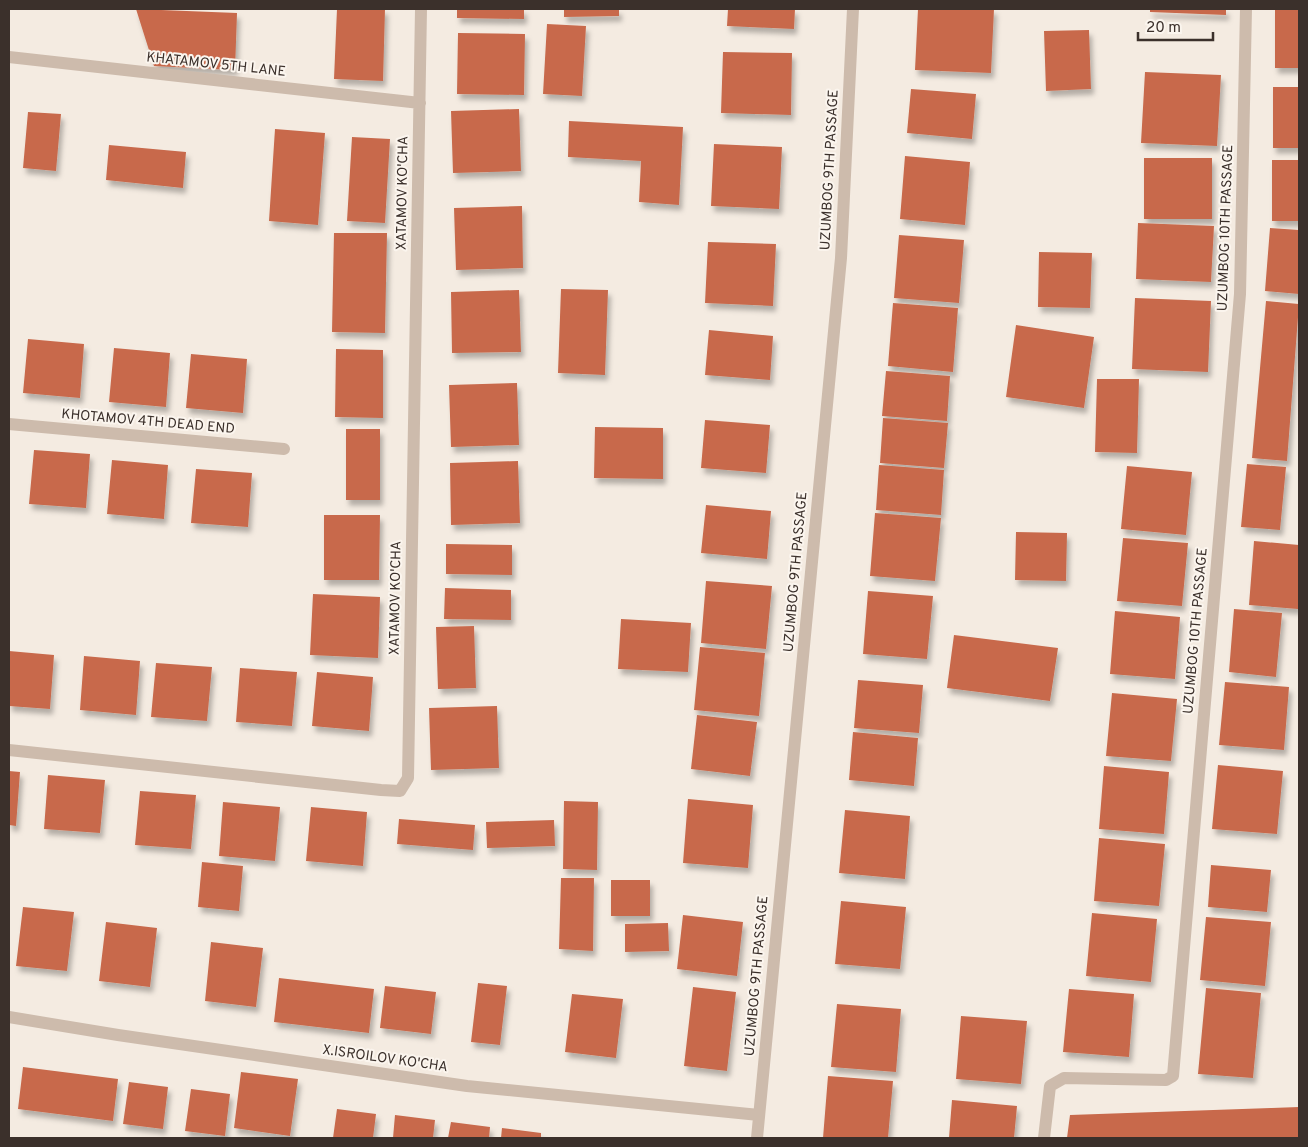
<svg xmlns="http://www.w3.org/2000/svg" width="1308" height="1147" font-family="Overpass,sans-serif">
<defs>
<filter id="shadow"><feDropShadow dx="3" dy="5.5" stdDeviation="2.5" flood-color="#0004"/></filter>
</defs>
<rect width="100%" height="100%" fill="#f4ebe1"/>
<path fill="#c8694b" filter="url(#shadow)" d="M136,9L237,13L235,70L154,66Z
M337,9H385L383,81L334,79Z
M457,9H524V19L457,18Z
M564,9H619V16L564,17Z
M728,9H795L794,29L727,26Z
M918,9H994L991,73L915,70Z
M1150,9H1226V15L1150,12Z
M1275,9H1299V68H1275Z
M547,24L586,26L582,96L543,94Z
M1089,30L1091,89L1046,91L1044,31Z
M458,33L525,34L524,95L457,94Z
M723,52L792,53L791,115L721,113Z
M1145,72L1221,75L1217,146L1141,143Z
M1273,87H1299V148H1273Z
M911,89L976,94L972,139L907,133Z
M519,109L521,171L453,173L451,111Z
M28,112L61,114L56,171L23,168Z
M569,121L683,127L679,205L639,202L641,161L568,157Z
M275,129L325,133L318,225L269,221Z
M352,137L390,139L385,223L347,221Z
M714,144L782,147L779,209L711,206Z
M109,145L186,152L183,188L106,180Z
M905,156L970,162L965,225L900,219Z
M1144,158H1212V219H1144Z
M1272,160H1299V221H1272Z
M522,206L523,268L456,270L454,208Z
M1138,223L1214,226L1211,282L1136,279Z
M1270,228L1299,230V294L1265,291Z
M334,233H387L385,333L332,332Z
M899,235L964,240L959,303L894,298Z
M708,242L776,244L773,306L705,303Z
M1039,252L1092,253L1090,308L1038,307Z
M561,289L608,290L605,375L558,373Z
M519,290L521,352L452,353L451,292Z
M1135,298L1211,301L1208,372L1132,369Z
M1266,301L1299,304L1287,461L1252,458Z
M893,303L958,308L953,372L888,366Z
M1016,325L1094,337L1084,408L1006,397Z
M709,330L773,336L770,380L705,375Z
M28,339L84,344L80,398L23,393Z
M114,348L170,353L166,407L109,402Z
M336,349L383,350V418L335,417Z
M191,354L247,359L243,413L186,408Z
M886,371L950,376L947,421L882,416Z
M1097,379H1139L1137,453L1095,452Z
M517,383L519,445L451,447L449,385Z
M883,418L948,423L944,468L880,463Z
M705,420L770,425L766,473L701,468Z
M595,427L663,428V479L594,478Z
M346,429H380V500H346Z
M34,450L90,454L86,508L29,504Z
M112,460L168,465L164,519L107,514Z
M518,461L520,523L451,525L450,463Z
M1247,464L1286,467L1280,530L1241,527Z
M879,465L944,470L941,515L876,510Z
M1127,466L1192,472L1186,535L1121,529Z
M196,469L252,473L248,527L191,523Z
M706,505L771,511L767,559L701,553Z
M875,513L941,518L935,581L870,576Z
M324,515H380L379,580H324Z
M1016,532L1067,533L1066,581L1015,580Z
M1123,538L1188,543L1182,606L1117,601Z
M1254,541L1299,545V589L1298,609L1249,605Z
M446,544L512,545V575L446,574Z
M706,581L772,586L766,649L701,643Z
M445,588L511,590V620L444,619Z
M868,591L933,596L927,659L863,654Z
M313,594L380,597L378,658L310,655Z
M1234,609L1282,613L1276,677L1229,672Z
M1115,611L1180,617L1175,679L1110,674Z
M621,619L691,623L688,672L618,669Z
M474,626L476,688L438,689L436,627Z
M954,635L1058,648L1050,701L947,688Z
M700,647L765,653L759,716L694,710Z
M9,651L54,655L50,709L9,706Z
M84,656L140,661L136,715L80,710Z
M156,663L212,667L207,721L151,717Z
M240,668L297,672L292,726L236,722Z
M317,672L373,677L369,731L312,726Z
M858,680L923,685L919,733L854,728Z
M1225,682L1289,687L1284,750L1219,745Z
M1112,693L1177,699L1171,761L1106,756Z
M497,706L499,768L431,770L429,708Z
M697,715L757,722L750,776L691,769Z
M853,732L918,738L914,786L849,780Z
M1218,765L1283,771L1277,834L1212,829Z
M1104,766L1169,772L1164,834L1099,829Z
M9,771L20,772L16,826L9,825Z
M48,775L105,780L100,833L44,829Z
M140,791L196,795L191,849L135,845Z
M688,799L753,805L748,868L683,863Z
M564,801L598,802L597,870L563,869Z
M223,802L280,807L275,861L219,856Z
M311,807L367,812L363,866L306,861Z
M845,810L910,816L905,879L839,873Z
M399,819L475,825L473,850L397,844Z
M554,820L555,846L487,848L486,822Z
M1099,838L1165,844L1159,906L1094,901Z
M202,862L243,866L239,911L198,907Z
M1211,865L1271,870L1267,912L1208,907Z
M561,878H594L593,951L559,949Z
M611,880H650V916H611Z
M841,901L906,907L900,969L835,964Z
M23,907L74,912L67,971L16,966Z
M1092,913L1157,919L1151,982L1086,976Z
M683,915L743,922L737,976L677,969Z
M1206,917L1271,922L1265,986L1200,980Z
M106,922L157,928L150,987L99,981Z
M668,923L669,951L625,952V924Z
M211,942L263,948L256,1007L205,1001Z
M279,978L374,989L369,1033L274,1022Z
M478,983L507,986L500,1045L471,1042Z
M385,986L436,992L431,1034L380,1028Z
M693,987L736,992L727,1071L684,1066Z
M1206,988L1261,993L1253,1078L1198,1074Z
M1069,989L1134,994L1129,1057L1063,1052Z
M572,994L623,999L616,1058L565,1052Z
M837,1004L901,1009L896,1072L831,1067Z
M961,1016L1027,1021L1021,1084L956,1079Z
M23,1067L118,1079L113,1121L18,1109Z
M241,1072L298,1079L290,1136L234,1128Z
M828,1076L893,1081L888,1138H823Z
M129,1082L168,1087L163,1129L123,1124Z
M191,1089L230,1094L225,1136L185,1131Z
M952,1100L1017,1106L1014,1138H949Z
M1299,1107V1138H1067L1070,1115Z
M337,1109L376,1114L373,1138H333Z
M395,1115L435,1120L433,1138H393Z
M451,1122L490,1127L489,1138H448Z
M502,1128L541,1133V1138H501Z"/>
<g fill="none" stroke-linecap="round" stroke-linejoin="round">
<path stroke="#cdbbac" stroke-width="12" d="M9,57L420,103
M9,424L284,449
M9,750L381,790L400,791L408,778L421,9
M9,1017L118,1035L467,1086L759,1115
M757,1138L841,258L853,9
M1044,1138L1050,1086L1064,1078L1166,1080L1173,1076L1240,294L1246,9"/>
</g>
<g text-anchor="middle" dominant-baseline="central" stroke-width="4" stroke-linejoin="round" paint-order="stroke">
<g font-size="14" fill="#3b302b" stroke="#fbf5ee">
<text transform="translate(216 65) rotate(6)">KHATAMOV 5TH LANE</text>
<text transform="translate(830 170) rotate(-87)">UZUMBOG 9TH PASSAGE</text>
<text transform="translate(403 193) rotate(-89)">XATAMOV KO'CHA</text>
<text transform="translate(1226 228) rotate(-88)">UZUMBOG 10TH PASSAGE</text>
<text transform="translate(148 422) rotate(5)">KHOTAMOV 4TH DEAD END</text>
<text transform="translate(796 572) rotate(-85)">UZUMBOG 9TH PASSAGE</text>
<text transform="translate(396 598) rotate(-89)">XATAMOV KO'CHA</text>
<text transform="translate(1196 631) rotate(-85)">UZUMBOG 10TH PASSAGE</text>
<text transform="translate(757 976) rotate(-85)">UZUMBOG 9TH PASSAGE</text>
<text transform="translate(385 1059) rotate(8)">X.ISROILOV KO'CHA</text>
</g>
</g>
<rect width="1308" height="1147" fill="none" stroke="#3b302b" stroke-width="20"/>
<path d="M1138 32v8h75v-8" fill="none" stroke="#3b302b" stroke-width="2.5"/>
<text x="1146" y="32" font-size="15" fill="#3b302b" stroke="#fbf5ee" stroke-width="4" paint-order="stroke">20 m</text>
</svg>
